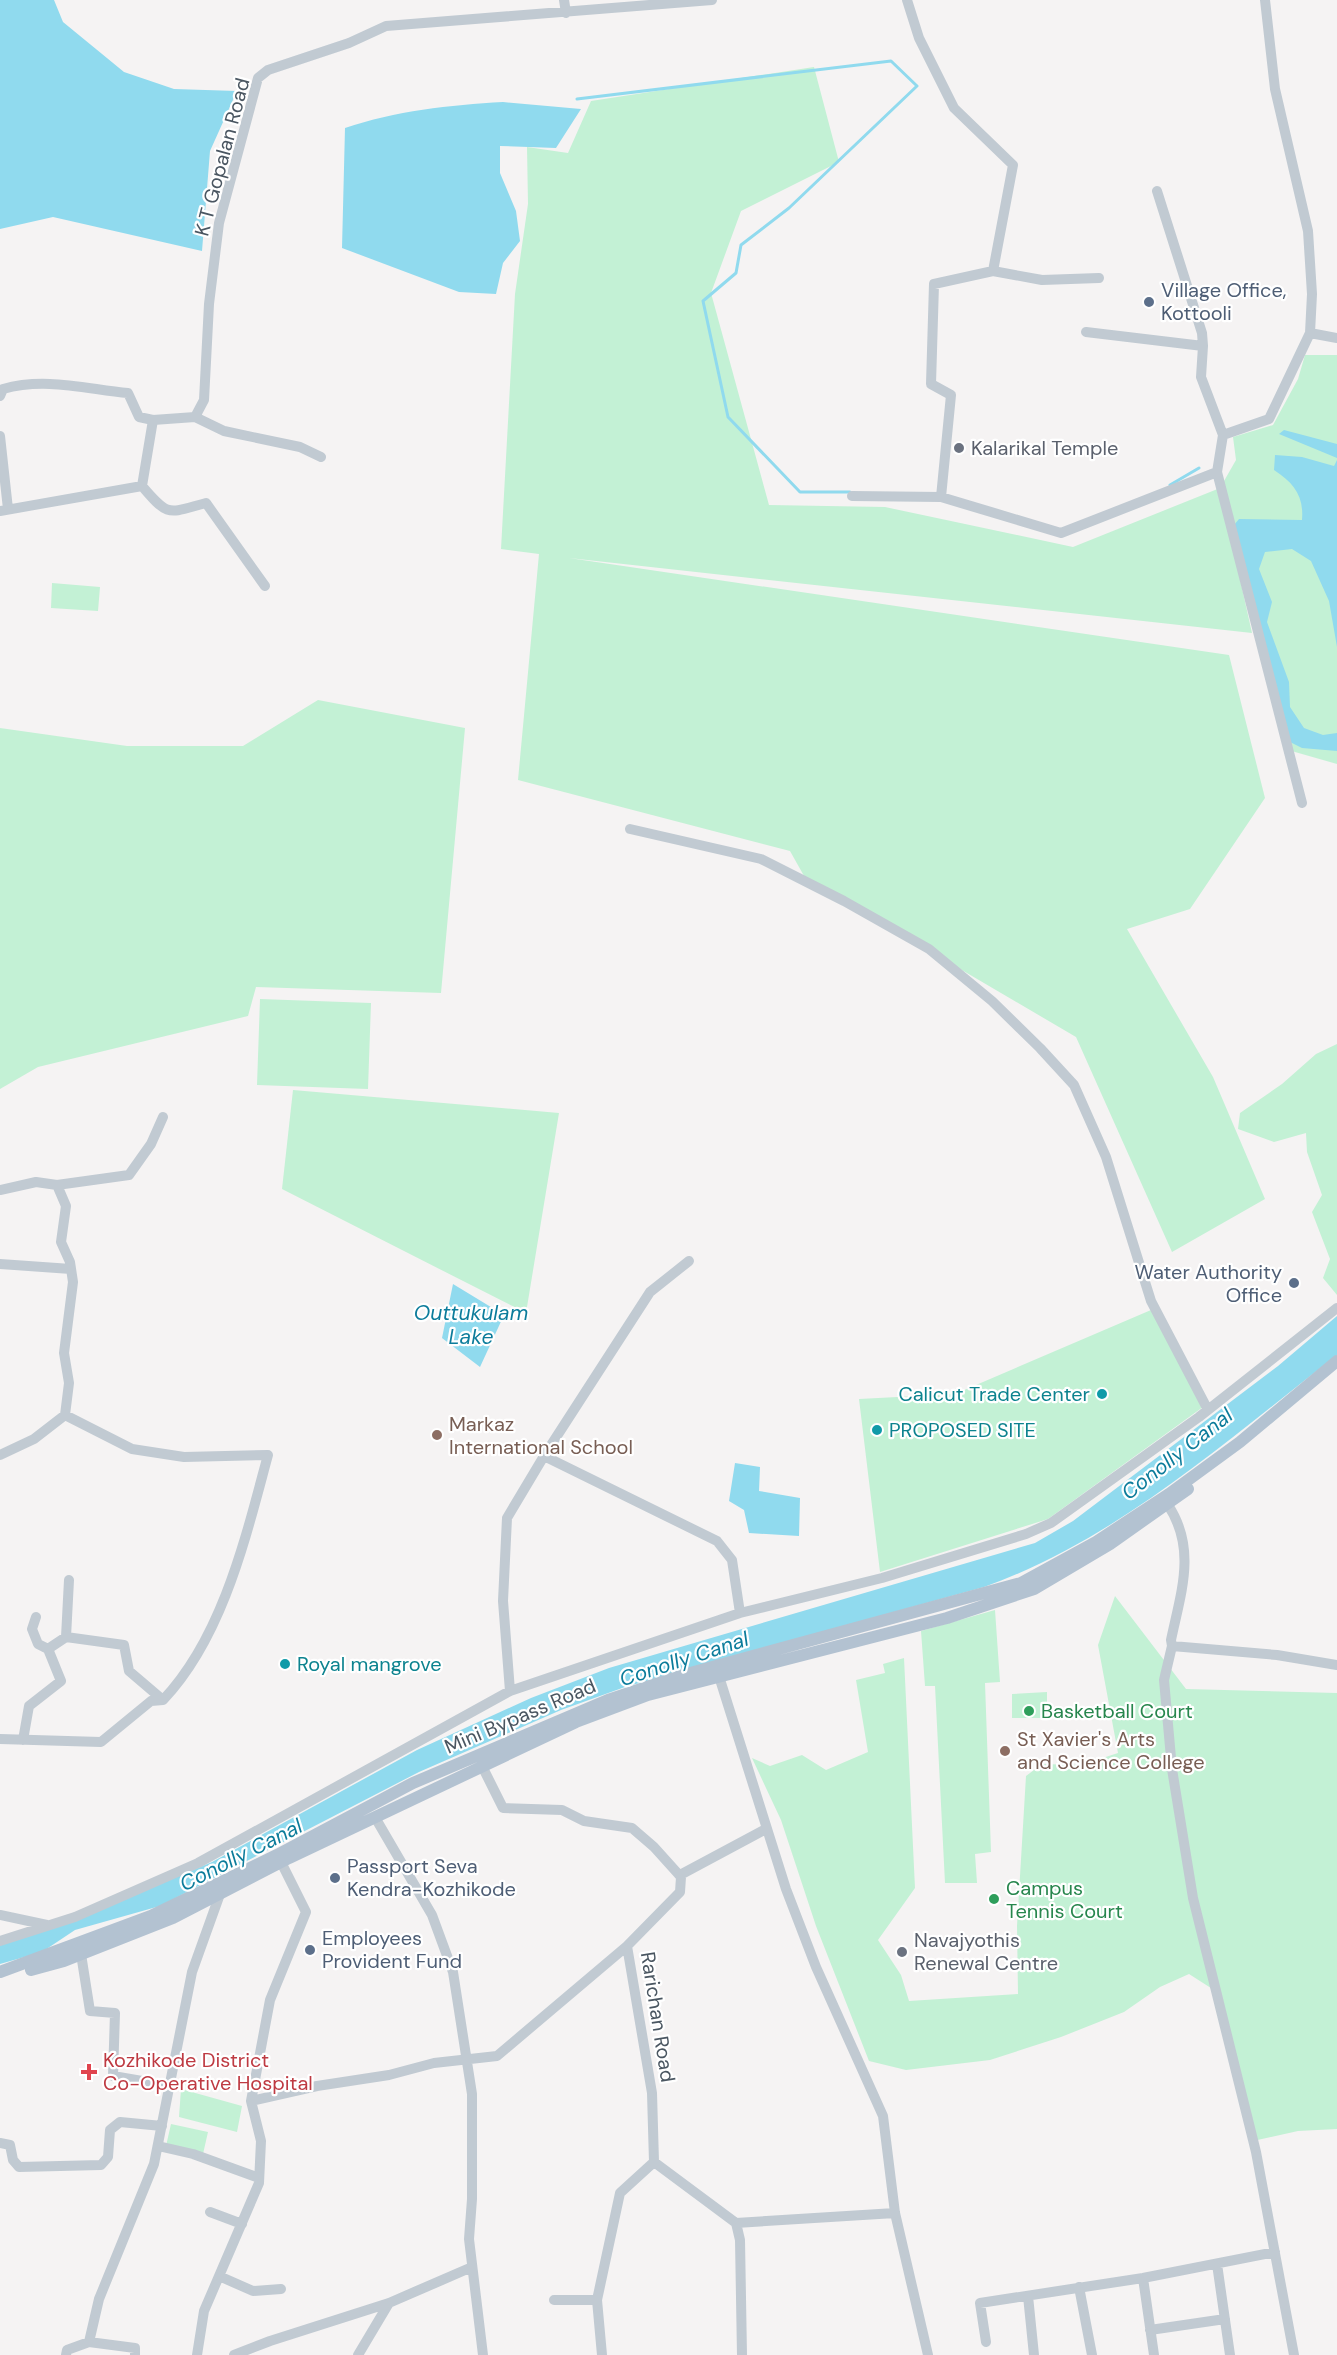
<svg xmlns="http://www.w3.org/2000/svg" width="1337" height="2355" font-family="'DM Sans',sans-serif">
<rect width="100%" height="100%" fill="#f5f3f3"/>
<path fill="#c3f1d5" d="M814,67L839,162L741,211L711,293L769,505L885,507L1073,547L1220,488L1236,460L1233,437L1273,425L1298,379L1305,355H1337V764L1288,750L1225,512L1252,633L569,558L1229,655L1265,798L1190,909L1127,929L1213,1077L1265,1199L1172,1252L1076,1037L863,912L808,883L790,851L518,780L539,554L501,549L515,294L528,204L527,147L568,153L591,101Z
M52,583L100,587L98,611L51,608Z
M318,700L465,728L441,993L256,987L248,1016L38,1067L0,1089V728L127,746H243Z
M260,999L371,1003L368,1089L257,1085Z
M1337,1044V1295L1323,1278L1330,1259L1312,1212L1322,1195L1307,1152L1306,1133L1274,1142L1238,1129L1240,1113L1282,1084L1316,1054Z
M293,1090L559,1113L526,1313L282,1189Z
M1151,1310L1203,1407L1048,1519L880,1572L859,1399L955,1394Z
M1115,1596L1186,1689L1337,1693V2129L1298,2131L1253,2141L1214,1990L1189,1974L1160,1987L1124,2012L1061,2037L990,2060L906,2070L869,2061L816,1926L781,1820L752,1758L770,1766L802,1755L826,1770L868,1752L856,1680L885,1673L883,1664L904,1658L915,1888L878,1940L901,1975L909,2001L1018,1994L1017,1926L1026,1776L1042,1764L1081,1765L1118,1753L1098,1645Z
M995,1610L1000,1682L985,1683L991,1852L975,1854L977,1883H945L935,1686H925L921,1631Z
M1047,1692V1718H1012V1694Z
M181,2089L242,2106L237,2132L179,2117Z
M171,2124L208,2132L203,2154L166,2146Z"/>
<path fill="#90daee" d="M0,0H54L63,22L124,72L174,89L237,91L210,151L202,251L53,217L0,229Z
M503,102L581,109L556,148L500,146V173L516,211L520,241L503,263L496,294L459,292L342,248L345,128C395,111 450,105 503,102Z
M1284,430L1337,444V458L1279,434Z
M1275,455L1302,457L1334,466L1337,460V647L1329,601L1311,561L1292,549L1265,552L1259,569L1272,602L1267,622L1289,682L1290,707L1304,728L1323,735L1337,733V751L1302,748L1290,742L1234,525L1239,519L1302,520C1304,496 1294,483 1274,470Z
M453,1284L504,1315L480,1367L442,1338Z
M1337,1316V1355C1226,1441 1118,1539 984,1587L625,1687L561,1710L419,1772L160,1906L75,1930L42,1952L0,1964V1944L62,1925L212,1862L417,1750L531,1698L609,1668L1035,1543L1073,1521L1278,1366Z
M735,1463L760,1467L759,1491L800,1498L799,1536L749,1533L744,1510L729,1501Z"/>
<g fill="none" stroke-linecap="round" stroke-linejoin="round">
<path stroke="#90daee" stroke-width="3" d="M577,99L891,61L917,86L789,208L741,245L736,273L703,301L728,417L800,492H850
M1170,485L1199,468"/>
<path stroke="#c1cad2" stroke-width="10" d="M564,0L566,13
M907,0L919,38L954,108L1013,165L993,271L934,284L931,384L951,395L941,497
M1157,191L1202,333L1203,346
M993,271L1042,280L1099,278
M1086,332L1203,346L1201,377L1223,435L1217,472
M1310,333L1337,338
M0,396L3,389C45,377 86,389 128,393L139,417L153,420
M195,417L224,431L300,447L321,457
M1223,435L1269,419L1310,333L1312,294L1308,231L1275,89L1265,0
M0,436L8,509
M142,486C169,518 168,513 206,503L265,586
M852,496L941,497L1061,533L1217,472L1302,803
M0,511L142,486L153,420L195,417L204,400L209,304L219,223L258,78L268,70L349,43L386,26L712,0
M630,829L761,859L844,901L929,949L992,1001L1040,1048L1074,1085L1106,1157L1151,1301L1208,1410
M57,1185L129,1175L151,1144L163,1117
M0,1190L36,1182L57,1185L66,1206L61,1242L70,1262L73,1282L64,1353L69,1383L65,1415
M0,1264L71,1269
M0,1455L34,1439L65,1415L132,1449L184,1457L268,1455C246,1536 223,1637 163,1700L151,1701L101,1742L0,1739
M544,1456L650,1292L689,1261
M1168,1505C1197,1549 1181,1592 1171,1640L1172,1646L1277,1655L1337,1665
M36,1617L32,1629L38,1644L48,1649
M66,1637L69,1580
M1172,1646L1164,1680L1172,1769L1193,1898L1256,2152L1294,2355
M717,1670L786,1889L816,1967L883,2116L895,2213L928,2355
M510,1691L503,1601L507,1518L544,1456L717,1541L732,1560L740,1613
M23,1740L29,1706L61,1681L48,1649L66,1637L124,1645L129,1671L163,1700
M482,1766L503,1808L562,1810L584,1821L632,1828L654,1847L681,1877L680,1892L627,1946L652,2093L654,2162L736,2223L740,2240L742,2355
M376,1819L432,1915L453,1972L472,2094V2199L469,2239L483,2355
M680,1875L766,1829
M0,1915L47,1925
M0,1941L75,1917L198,1863L510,1691L740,1613L882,1578L1026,1534L1051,1523L1199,1417L1337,1308
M81,1954L90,2011L115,2013L113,2076L171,2086
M251,2101L317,2086L389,2075L434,2063L497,2056L627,1946
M0,2143L10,2145L13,2160L19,2167L101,2165L108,2157L110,2130L120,2122L162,2126
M158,2146L193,2154L259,2178
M210,2212L242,2224
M736,2223L895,2213
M1217,2264L1230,2355
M219,2276L253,2291L281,2289
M1143,2278L1154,2355
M1079,2287L1092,2355
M1028,2296L1034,2355
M554,2300H597L602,2355
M597,2300L620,2193L654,2162
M1150,2330L1225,2319
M89,2342L99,2299L154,2164L192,1972L220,1894
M986,2342L980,2303L1143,2278L1275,2252
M66,2355L67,2350L89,2342L135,2348V2355
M197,2355L204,2311L259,2183L261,2141L251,2101L270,2000L306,1912L281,1862
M234,2355L270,2341L389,2303L472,2267
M358,2355L389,2303"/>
<path stroke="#b3c2d1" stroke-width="12" d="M31,1970L64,1961L173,1918L289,1858L576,1722L648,1695L947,1618L1034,1589L1110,1544L1188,1489
M0,1972L151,1916L277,1855L413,1783L608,1700L683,1675L1021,1583L1096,1542L1169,1494L1240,1442L1337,1361"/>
</g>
<g fill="#5c6f8a" stroke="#fff" stroke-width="2">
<circle cx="1149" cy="302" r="6"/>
<circle cx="1294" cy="1283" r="6"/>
<circle cx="335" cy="1878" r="6"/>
<circle cx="310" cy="1950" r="6"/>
</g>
<g fill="#6b7280" stroke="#fff" stroke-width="2">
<circle cx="959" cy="448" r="6"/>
<circle cx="902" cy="1952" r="6"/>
</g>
<g fill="#0f9aa8" stroke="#fff" stroke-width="2">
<circle cx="1102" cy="1394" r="6"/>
<circle cx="877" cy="1430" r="6"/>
<circle cx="285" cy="1664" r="6"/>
</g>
<g fill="#8d6e63" stroke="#fff" stroke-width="2">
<circle cx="437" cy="1435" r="6"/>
<circle cx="1005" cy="1751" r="6"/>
</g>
<g fill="#2e9e5b" stroke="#fff" stroke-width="2">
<circle cx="1029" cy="1711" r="6"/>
<circle cx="994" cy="1899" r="6"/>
</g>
<path fill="#e0444e" stroke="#fff" stroke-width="2" d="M86 2063h6v6h6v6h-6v6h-6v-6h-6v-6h6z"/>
<g text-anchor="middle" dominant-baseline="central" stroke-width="4.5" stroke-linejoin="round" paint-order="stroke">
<g font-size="20" fill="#4a5661" stroke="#fff">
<text transform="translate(222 157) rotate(-75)">K T Gopalan Road</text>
<text transform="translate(520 1716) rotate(-23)">Mini Bypass Road</text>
<text transform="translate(658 2017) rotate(81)">Rarichan Road</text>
</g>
<g font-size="20" fill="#4e5e75" stroke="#fff" text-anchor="start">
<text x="1161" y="290">Village Office,<tspan x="1161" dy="23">Kottooli</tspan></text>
<text x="1282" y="1272" text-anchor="end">Water Authority<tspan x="1282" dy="23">Office</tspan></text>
<text x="347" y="1866">Passport Seva<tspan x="347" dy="23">Kendra-Kozhikode</tspan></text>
<text x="322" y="1938">Employees<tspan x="322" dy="23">Provident Fund</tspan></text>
</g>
<g font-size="20" fill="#5b616d" stroke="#fff" text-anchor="start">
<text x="971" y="448">Kalarikal Temple</text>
<text x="914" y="1940">Navajyothis<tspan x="914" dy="23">Renewal Centre</tspan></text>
</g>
<g font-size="20" fill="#0d838f" stroke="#fff" text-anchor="start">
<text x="1090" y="1394" text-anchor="end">Calicut Trade Center</text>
<text x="889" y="1430">PROPOSED SITE</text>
<text x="297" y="1664">Royal mangrove</text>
</g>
<g font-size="20" fill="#785e54" stroke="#fff" text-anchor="start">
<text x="449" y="1424">Markaz<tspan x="449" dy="23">International School</tspan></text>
<text x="1017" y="1739">St Xavier's Arts<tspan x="1017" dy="23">and Science College</tspan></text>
</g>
<g font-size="20" fill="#27864d" stroke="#fff" text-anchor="start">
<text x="1041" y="1711">Basketball Court</text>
<text x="1006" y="1888">Campus<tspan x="1006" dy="23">Tennis Court</tspan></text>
</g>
<g font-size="20" fill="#be3a42" stroke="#fff" text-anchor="start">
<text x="103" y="2060">Kozhikode District<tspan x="103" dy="23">Co-Operative Hospital</tspan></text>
</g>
<g font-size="21" font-style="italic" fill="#0c7c9b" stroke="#fff">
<text x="471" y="1313">Outtukulam<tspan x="471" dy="24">Lake</tspan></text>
<text transform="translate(1177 1454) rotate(-38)">Conolly Canal</text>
<text transform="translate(684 1659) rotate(-18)">Conolly Canal</text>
<text transform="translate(241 1855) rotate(-27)">Conolly Canal</text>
</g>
</g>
</svg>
